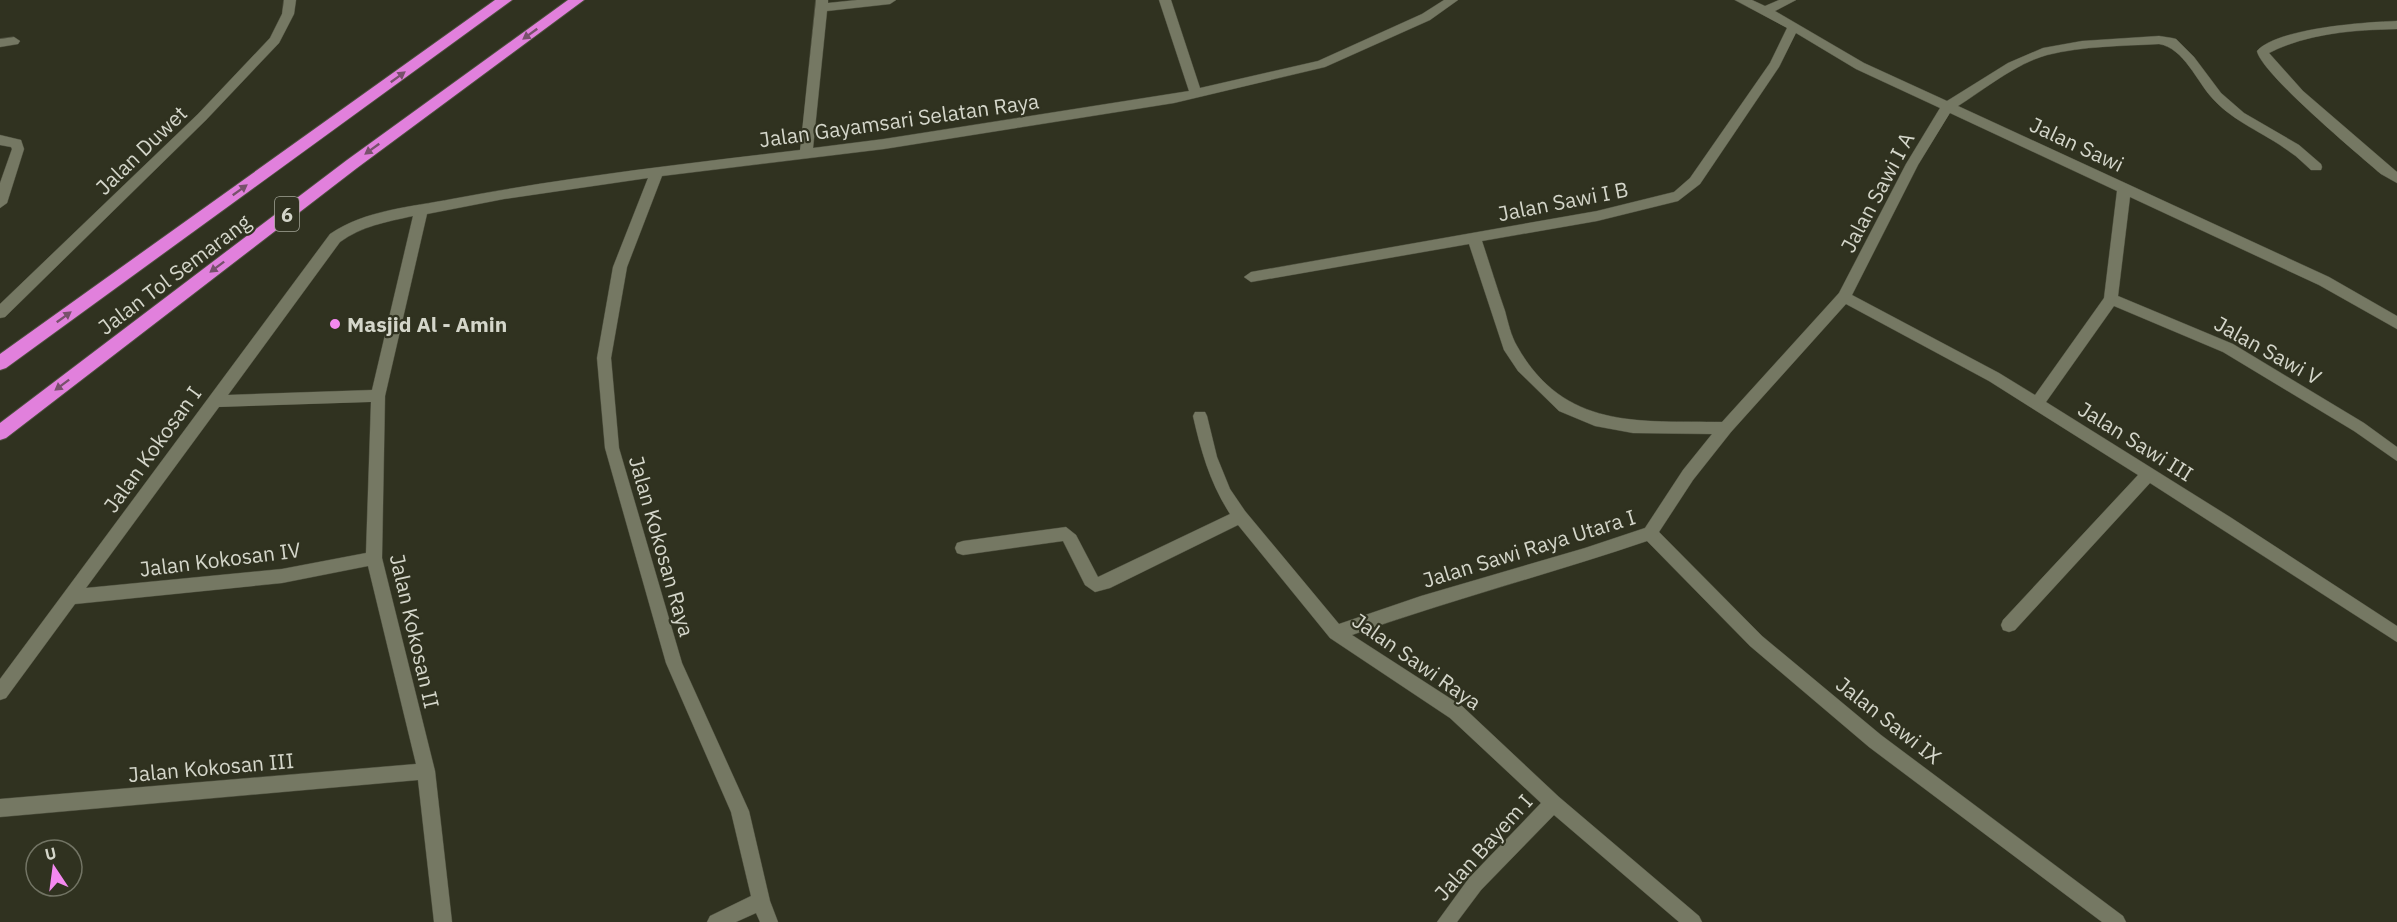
<svg xmlns="http://www.w3.org/2000/svg" width="2397" height="922" font-family="'IBM Plex Sans',sans-serif">
<rect width="100%" height="100%" fill="#303220"/>
<g fill="none" stroke-linecap="round" stroke-linejoin="round">
<defs>
<path id="minor" d="M284,0H296L294,14L279,43L206,120L5,317L0,318V304L198,114L270,38L282,14Z
M816,0H828V3L857,0H896L890,4L827,11L813,148L884,139L1189,91L1159,0H1171L1200,88L1318,61L1422,14L1444,0H1458L1430,20L1325,67L1174,103L884,149L662,176L627,267L611,358L619,448L682,663L749,811L770,901L778,922H760L756,913L736,922H707L710,916L751,896L731,812L666,663L605,448L597,358L613,267L648,178L504,199L427,214L385,396L382,558L435,771L452,922H434L418,780L0,817V799L416,764L368,566L282,583L75,604L6,698L0,700V679L330,234C365,210 411,207 452,199C567,177 684,164 800,150ZM413,216L372,390L228,395L340,242C362,226 386,222 413,216ZM371,402L366,553L282,569L86,588L219,407Z
M1735,0H1752L1765,6L1779,0H1796L1775,11L1864,63L1947,101L2008,63L2043,48L2082,41L2159,36L2172,38L2176,39L2194,57L2221,93L2244,113L2299,145L2321,164L2322,167L2321,170H2311C2304,164 2298,157 2290,152C2265,133 2235,123 2213,99C2197,82 2184,48 2159,44C2122,46 2083,46 2047,55C2015,64 1985,89 1958,106L2329,277L2397,316V329L2319,285L2130,197L2118,296L2233,344L2364,423L2397,447V461L2354,431L2223,352L2114,306L2046,402L2230,517L2397,626V642L2150,483L2015,630L2009,632L2003,630L2001,625L2003,620L2138,475L1989,381L1846,304L1731,432L1693,480L1659,532L1762,636L1881,735L2123,916L2126,922H2102L1869,747L1750,646L1647,541C1550,574 1450,600 1352,635L1462,706L1559,797L1699,916L1702,922H1679L1554,815L1481,890L1457,922H1437L1469,878L1541,803L1450,718L1330,638L1238,525L1110,588L1095,592L1085,585L1063,541L963,555L957,553L955,548L957,543L963,541L1066,527L1076,535L1098,577L1230,514C1210,483 1201,451 1193,416L1195,412H1205L1207,416L1217,457L1230,489L1245,511L1339,624L1421,596L1585,548L1645,528L1683,470L1712,434L1633,433L1595,426L1559,411L1518,371L1504,350L1469,244L1251,282L1244,277L1251,272L1597,211L1674,192L1690,178L1770,63L1787,28ZM1796,33L1856,69L1940,108L1906,164L1839,293L1722,422C1639,421 1564,430 1517,346C1511,336 1508,322 1505,311C1497,288 1490,265 1482,241L1597,221L1678,201L1700,184L1779,67ZM1950,113L2117,191L2104,298L2035,395L1999,373L1852,295L1918,165Z
M2397,21V29C2354,30 2308,33 2269,53L2303,91L2397,172V183L2381,174C2359,155 2261,73 2257,51C2277,28 2367,22 2397,21Z
M14,37L20,41L18,44L0,47V39Z
M0,135L21,140L24,149L7,203L0,208V183L12,149L11,147L0,145Z"/>
<path id="highway" d="M495,0H512L6,368L0,370V354Z
M568,0H584L357,168L6,438L0,440V423L347,160Z"/>
</defs>
<use href="#minor" stroke="#4d4f3e" stroke-width="1"/>
<use href="#highway" stroke="#4d4f3e" stroke-width="2"/>
<use href="#minor" fill="#757863" fill-rule="evenodd"/>
<use href="#highway" fill="#e180dc" fill-rule="evenodd"/>
</g>
<defs><path id="oneway-solid" d="M-6-.8H1V-3.2L6.5 0L1 3.2V.8H-6Z" transform="scale(1.5)"/></defs>
<g fill="#77516b">
<use href="#oneway-solid" transform="translate(530 34) rotate(144)"/>
<use href="#oneway-solid" transform="translate(398 77) rotate(-36)"/>
<use href="#oneway-solid" transform="translate(372 149) rotate(144)"/>
<use href="#oneway-solid" transform="translate(240 190) rotate(-36)"/>
<use href="#oneway-solid" transform="translate(217 267) rotate(143)"/>
<use href="#oneway-solid" transform="translate(64 317) rotate(-36)"/>
<use href="#oneway-solid" transform="translate(62 385) rotate(143)"/>
</g>
<circle fill="#f489f0" stroke="#303220" stroke-width="2" cx="335" cy="324" r="6"/>
<g text-anchor="middle" dominant-baseline="central" stroke-width="4.5" stroke-linejoin="round" paint-order="stroke">
<rect fill="#303220" stroke="#a3a597" stroke-width="1.5" x="275" y="197" width="24" height="34" rx="4.5"/>
<g font-size="20" font-weight="bold" fill="#d4d6ca">
<text x="287" y="214">6</text>
</g>
<g font-size="21" fill="#d4d6ca" stroke="#303220">
<text transform="translate(899 120) rotate(-8)">Jalan Gayamsari Selatan Raya</text>
<text transform="translate(2077 144) rotate(25)">Jalan Sawi</text>
<text transform="translate(141 150) rotate(-44)">Jalan Duwet</text>
<text transform="translate(1877 192) rotate(-62)">Jalan Sawi I A</text>
<text transform="translate(1563 201) rotate(-11)">Jalan Sawi I B</text>
<text transform="translate(174 274) rotate(-37)">Jalan Tol Semarang</text>
<text transform="translate(2268 350) rotate(29)">Jalan Sawi V</text>
<text transform="translate(2136 441) rotate(32)">Jalan Sawi III</text>
<text transform="translate(152 449) rotate(-54)">Jalan Kokosan I</text>
<text transform="translate(662 546) rotate(74)">Jalan Kokosan Raya</text>
<text transform="translate(1529 548) rotate(-17)">Jalan Sawi Raya Utara I</text>
<text transform="translate(220 559) rotate(-7)">Jalan Kokosan IV</text>
<text transform="translate(415 631) rotate(77)">Jalan Kokosan II</text>
<text transform="translate(1417 661) rotate(35)">Jalan Sawi Raya</text>
<text transform="translate(1889 720) rotate(38)">Jalan Sawi IX</text>
<text transform="translate(211 767) rotate(-5)">Jalan Kokosan III</text>
<text transform="translate(1483 847) rotate(-48)">Jalan Bayem I</text>
</g>
<g font-size="21" font-weight="bold" fill="#d4d6ca" stroke="#303220" text-anchor="start">
<text x="347" y="324">Masjid Al - Amin</text>
</g>
</g>
<g transform="translate(54 868) rotate(347)"><circle r="28" fill="#303220" stroke="#727464" stroke-width="1.5"/>
<path d="M0-4.5L10 22L0 15L-10 22Z" fill="#f489f0"/>
<text y="-9" font-size="16" font-weight="bold" text-anchor="middle" fill="#d4d6ca">U</text>
</g>
</svg>
